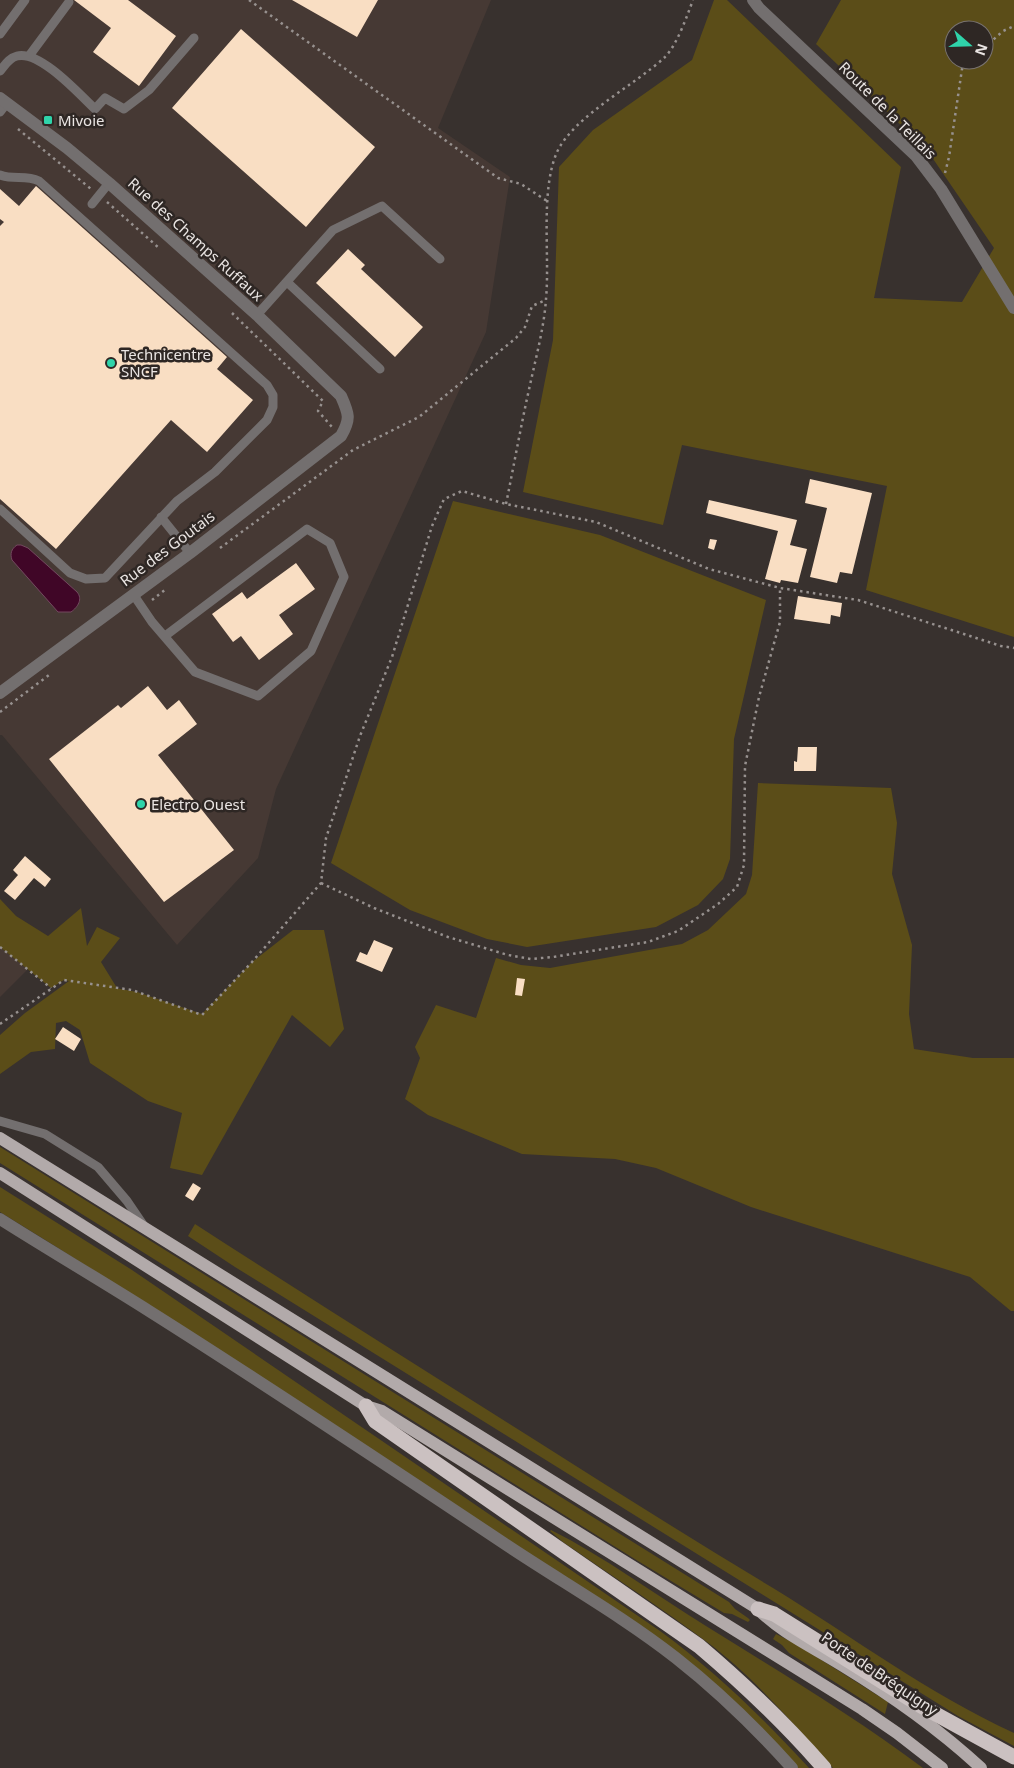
<svg xmlns="http://www.w3.org/2000/svg" width="1014" height="1768" font-family="'Noto Sans',sans-serif">
<rect width="100%" height="100%" fill="#38312e"/>
<path fill="#463934" d="M0,0H491L438,128L510,177L486,332L276,789L258,858L177,945L2,735H0Z
M0,947L28,969L0,997Z"/>
<path fill="#5b4d18" fill-rule="evenodd" d="M714,0H727L901,167L874,298L962,302L994,248L927,150L816,44L841,0H1014V637L866,590L887,486L682,445L663,525L523,492L553,340L559,167L593,130L692,60ZM954,30H984V60H954Z
M453,501L600,535L766,600L734,739L730,859L723,879L698,905L656,927L527,947L487,939L410,910L331,863Z
M758,783L891,788L897,823L892,874L912,945L909,1014L914,1049L973,1058H1014V1311H1011L970,1277L751,1207L656,1168L615,1159L522,1154L428,1115L405,1099L420,1058L415,1047L436,1005L476,1018L496,958L521,965L550,968L682,944L708,930L746,894L752,875Z
M0,899L16,916L48,936L81,908L87,946L97,927L120,938L101,962L117,988L110,987L137,992L202,1014L252,962L293,930H324L344,1029L330,1047L292,1015L202,1175L170,1168L182,1113L148,1101L90,1063L80,1030L66,1021L56,1023L55,1049L31,1052L0,1074V1035L25,1013L69,981L64,980L51,988L0,947Z
M0,1147L729,1602L735,1609L748,1618L750,1620L748,1622L732,1614L724,1613L638,1561L0,1163Z
M0,1187L132,1270L660,1631C715,1671 763,1718 809,1768H798L776,1743L716,1686C479,1525 244,1362 0,1212Z
M195,1224C308,1297 421,1368 535,1440C614,1490 693,1540 773,1588C853,1637 929,1694 1014,1733V1746L958,1716L235,1267L188,1236Z
M551,1530C605,1557 654,1594 706,1626C780,1672 854,1716 923,1768H833C795,1725 753,1676 707,1642C660,1607 611,1575 563,1542L550,1531Z
M776,1634L796,1644L888,1702L885,1714L789,1653L782,1645L773,1639Z"/>
<path fill="#400627" stroke="#73495f" d="M17,545H21L28,548L77,592C83,599 78,607 71,612H58L12,560C10,554 11,549 17,545Z"/>
<path fill="#f9dec3" d="M74,0H128L176,36L139,86L93,52L111,28Z
M292,0H378L357,37Z
M241,29L375,147L306,227L172,108Z
M36,186L227,357L217,369L253,400L207,452L171,420L56,549L0,499V226L4,222L0,219V189L19,206Z
M348,249L365,265L361,269L423,327L395,357L316,283Z
M810,479L872,493L852,574L840,572L837,583L810,577L827,508L805,503Z
M709,500L797,520L790,545L807,549L798,583L781,580L780,583L765,579L778,531L706,513Z
M710,539L717,540L714,550L708,548Z
M296,563L315,589L279,615L293,634L259,660L241,636L233,642L212,614L242,592L247,599Z
M798,596L842,603L840,617L831,615L830,624L794,619Z
M148,686L167,710L179,700L197,724L158,755L234,850L164,902L49,759L118,705L121,708Z
M798,747H817L816,771H794V761L797,762Z
M25,856L51,879L45,887L34,878L15,900L4,891L18,875L13,870Z
M374,940L393,948L382,972L356,961L360,952L367,955Z
M517,978L525,979L522,996L515,995Z
M63,1027L81,1039L74,1051L55,1039Z
M193,1183L201,1188L193,1201L185,1196Z"/>
<g fill="none" stroke-linecap="round" stroke-linejoin="round">
<path stroke="#97918f" stroke-width="2.5" stroke-dasharray="2.5 4" stroke-linecap="butt" d="M249,0L498,178L521,184L547,201
M984,48L1003,31L1014,26
M18,129L91,189
M945,173L949,157L962,69L972,60
M107,202L159,248
M232,313L323,401L318,411L332,427
M506,504C514,465 521,425 530,385C536,357 544,328 546,299C550,256 540,191 557,152C574,116 635,85 665,57C677,45 687,16 693,0
M220,548L353,450L419,417L516,338L525,327L532,306L546,300
M152,600L166,589
M0,712L49,675
M321,883L374,908L448,937L508,955L531,959L553,957L648,942L678,931L718,904L737,887L744,865L745,766L759,697L780,622V588
M0,947L51,988
M0,1024L64,980L132,990L202,1015L252,962L321,883L326,838L360,736L392,657L432,526L444,499L462,491L506,504L596,522L709,569L780,588L858,600L1001,646L1014,648"/>
<path stroke="#736f6f" stroke-width="9" d="M0,34L25,0
M29,56L69,2
M0,71C5,65 9,58 17,56C40,50 80,95 95,109L105,98L124,109L149,90L194,38
M0,112L7,103
M0,175C13,180 26,175 39,181L267,385L273,395V407L267,420L215,472L177,501L105,578L86,579L70,573L0,509
M92,204L109,183
M287,282L380,369
M257,315L333,230L382,206L440,259
M161,517L190,553
M133,594L152,622L195,672L258,696L311,651L344,577L330,543L307,529L165,636
M0,1121L45,1134L98,1167L127,1201L144,1226"/>
<path stroke="#736f6f" stroke-width="12" d="M753,0L759,8L916,156L941,189L1014,308
M0,98L67,148L109,183L257,315L341,396C349,414 351,419 341,436L190,553L0,693
M0,1219C49,1250 100,1280 149,1311C268,1386 385,1464 502,1542C560,1581 621,1615 676,1658C718,1691 757,1729 792,1768"/>
<path stroke="#b2aaaa" stroke-width="12" d="M0,1138L758,1609C781,1633 815,1648 843,1666C892,1696 939,1729 981,1768
M0,1173L366,1406L382,1411L862,1709L897,1733L942,1768"/>
<path stroke="#cbc1c1" stroke-width="15" d="M366,1406L375,1421L699,1646C745,1685 785,1723 824,1768
M758,1609L774,1614L921,1706L1014,1757"/>
</g>
<g fill="#2fd4aa" stroke="#2e2724" stroke-width="2">
<rect x="43" y="115" width="10" height="10" rx="2.5"/>
<circle cx="111" cy="363" r="5"/>
<circle cx="141" cy="804" r="5"/>
</g>
<g text-anchor="middle" dominant-baseline="central" stroke-width="5" stroke-linejoin="round" paint-order="stroke">
<g font-size="15" fill="#eae5e3" stroke="#2e2724">
<text transform="translate(888 110) rotate(45)">Route de la Teillais</text>
<text transform="translate(196 239) rotate(42)">Rue des Champs Ruffaux</text>
<text transform="translate(167 548) rotate(-37)">Rue des Goutais</text>
<text transform="translate(880 1673) rotate(34)">Porte de Bréquigny</text>
</g>
<g font-size="15" fill="#eae5e3" stroke="#2e2724" text-anchor="start">
<text x="58" y="120">Mivoie</text>
<text x="121" y="354">Technicentre<tspan x="121" dy="17">SNCF</tspan></text>
<text x="151" y="804">Electro Ouest</text>
</g>
</g>
<g transform="translate(969 45) rotate(110)"><circle r="24" fill="#2e2724" stroke="#797370"/>
<path d="M0-4L9 19L0 12L-9 19Z" fill="#2fd4aa"/>
<text y="-8" font-size="14" font-weight="bold" text-anchor="middle" fill="#eae5e3">N</text>
</g>
</svg>
